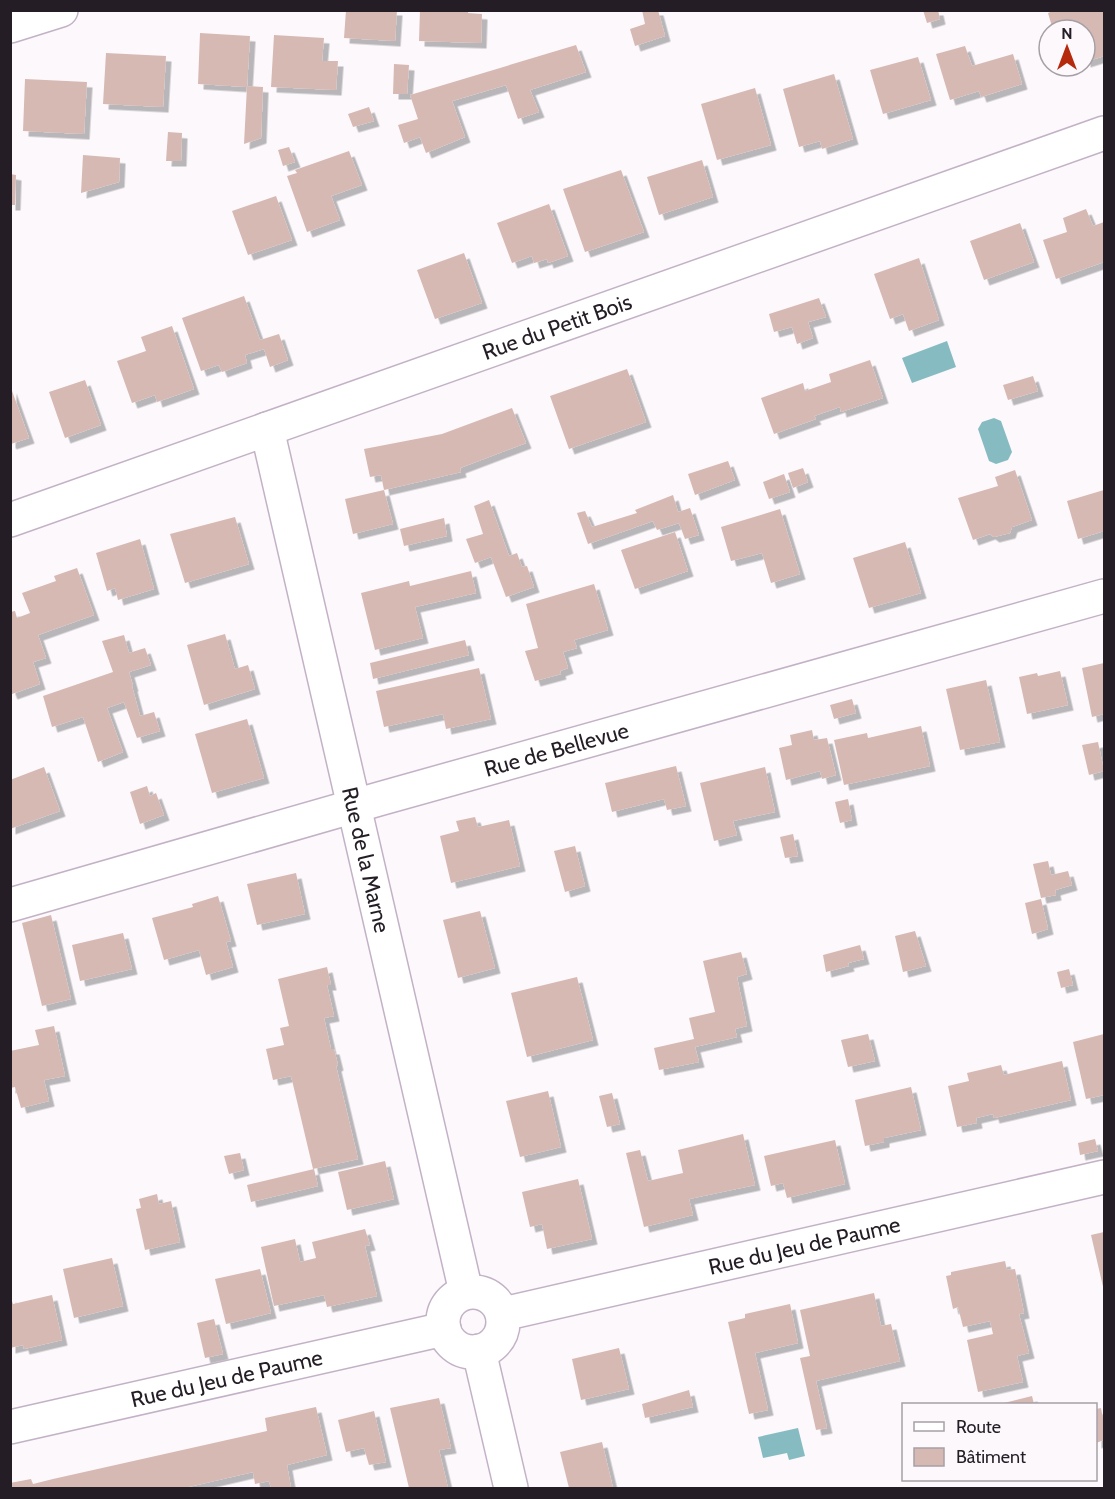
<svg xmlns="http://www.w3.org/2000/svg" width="1115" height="1499" font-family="Cabin,sans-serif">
<defs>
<filter id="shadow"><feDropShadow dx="5.5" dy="5.5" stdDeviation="0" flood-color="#0004"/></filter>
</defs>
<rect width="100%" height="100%" fill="#fcf8fc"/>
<path fill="#86bcc1" d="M947,341L956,367L912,383L902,358Z
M994,418L1001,421L1012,452L1008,460L996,464L989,461L978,429L982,422Z
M798,1428L805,1456L789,1460L787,1453L763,1458L758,1437Z"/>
<path fill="#d7b9b4" filter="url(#shadow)" d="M346,10H397L395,41L344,38Z
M420,10H469L468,13L482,14L481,43L419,41Z
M642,10H658L665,36L635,46L630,29L645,24Z
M923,10H938L940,19L927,23Z
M1055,10H1104V56L1085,62V30H1053L1048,13Z
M200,33L250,36L247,87L198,84Z
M274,35L324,38L322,61H338L336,90L271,87Z
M576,45L586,72L530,90L539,112L518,119L506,85L452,101L465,137L426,153L420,137L404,143L398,125L418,119L410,95Z
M965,46L972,66L1013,54L1022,84L981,97L979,91L950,100L936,54Z
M106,53L166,56L163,107L103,104Z
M918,57L931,100L883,114L870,70Z
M394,64L409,65L407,94H393Z
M834,74L853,139L822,149L820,141L799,147L783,89Z
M25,79L87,82L84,134L23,131Z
M247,86L263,87L261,138L244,144Z
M755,88L771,145L717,160L701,104Z
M369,107L374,121L353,127L348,114Z
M168,132L182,133L181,161H166Z
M289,147L295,162L283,166L278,150Z
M349,151L362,185L331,196L340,220L307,232L287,176L297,173L295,170Z
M83,155L120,158L119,182L81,193Z
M702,160L713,197L659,215L647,177Z
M621,170L644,232L585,252L563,189Z
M10,174L16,175L15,205H10Z
M276,196L292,240L248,255L232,211Z
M549,204L568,256L548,263L547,259L534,263L532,256L512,263L497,223Z
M1086,209L1093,226L1104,222V262L1056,279L1043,240L1067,232L1063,218Z
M1020,223L1034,262L984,280L970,241Z
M464,253L482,303L435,319L417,270Z
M919,258L939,320L909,331L903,314L890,319L874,274Z
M244,296L260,340L279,334L288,360L270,367L264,349L245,355L247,363L222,372L219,365L201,371L182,318Z
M819,298L826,317L808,322L813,338L797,344L792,327L774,332L769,314Z
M172,326L194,389L157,402L155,395L132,403L117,361L146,351L141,337Z
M870,360L883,398L841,412L840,407L814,416L816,419L774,434L761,398L803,383L805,391L831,382L829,374Z
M627,369L646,422L569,449L550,396Z
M1033,376L1038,391L1008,400L1003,385Z
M85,380L101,425L65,438L49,392Z
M11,388L29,438L11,444L10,442Z
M512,408L526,443L460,468L461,472L384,490L393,524L353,534L345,499L384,490L381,475L370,477L364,449L442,434Z
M728,461L735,480L695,495L688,474Z
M803,468L808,482L793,488L788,473Z
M1015,470L1032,520L1012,527L1010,533L994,537L990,534L973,540L958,498L998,486L995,477Z
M784,474L790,492L769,499L763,482Z
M1104,490V531L1078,539L1067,501Z
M673,495L678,512L690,508L699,535L685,539L679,523L657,530L653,521L588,544L577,513L585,511L592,527L637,513L635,510Z
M489,500L509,556L517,553L522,567L527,566L534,587L506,597L491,557L475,563L466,539L483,534L474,506Z
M780,509L800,574L771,583L762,553L731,561L721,527Z
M235,517L249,564L185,583L170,534Z
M444,518L447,536L404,546L400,529Z
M675,532L688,571L635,589L621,550Z
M140,539L154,589L118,600L115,588L107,591L96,553Z
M905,542L921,593L869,608L853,558Z
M77,568L94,615L38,635L46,658L33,662L40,684L12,694L10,689V612L15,611L17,618L30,613L22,593L56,581L54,576Z
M471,571L476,593L415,607L423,638L375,650L361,593L409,581L410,586Z
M594,584L608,630L574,640L577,648L563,652L568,668L560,671L561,674L535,681L525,651L538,648L526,604Z
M225,634L235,669L248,665L255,689L204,705L187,645Z
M124,635L129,653L145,648L151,665L129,672L133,686H132L140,716L154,712L160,731L137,738L124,702L107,708L123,752L98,762L83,717L52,727L43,696L113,672L102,641Z
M465,640L469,655L373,679L370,663Z
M1104,663V714L1092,717L1082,668Z
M479,668L491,719L446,729L443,714L384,727L376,691Z
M1060,671L1068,705L1027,714L1019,677L1037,673L1038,676Z
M986,680L1000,742L960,750L946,689Z
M852,699L856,713L834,719L830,705Z
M247,719L264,778L212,793L195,734Z
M921,726L930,766L844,785L834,740L867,733L868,738Z
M812,730L814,740L827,738L836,775L822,779L820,771L786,780L779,748L792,745L790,735Z
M1098,742L1104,771L1089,775L1082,745Z
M676,766L686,806L667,810L664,799L612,812L605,783Z
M44,767L60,811L10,829V780Z
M765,767L775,812L733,821L737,835L714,841L700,783Z
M147,786L150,796L156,793L164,815L140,824L130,792Z
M848,799L852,820L840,823L835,802Z
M475,817L478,827L509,820L520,866L451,883L440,836L459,831L456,821Z
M793,834L798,856L785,858L780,837Z
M575,846L585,886L565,892L554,851Z
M1048,861L1051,875L1068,871L1072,885L1055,890L1056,895L1041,898L1033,864Z
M296,873L305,914L257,925L247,884Z
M218,896L231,941L226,942L233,967L206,975L199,950L164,960L152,918L193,907L192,904Z
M1041,899L1048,929L1032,934L1025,903Z
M480,911L495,968L458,978L443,920Z
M51,915L71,999L42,1006L22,923Z
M915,931L926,966L903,972L895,936Z
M123,933L132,969L80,981L72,945Z
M860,945L864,959L848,963L849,966L826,972L823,955Z
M741,952L747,974L737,977L747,1026L735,1029L737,1037L695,1047L699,1062L659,1070L654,1048L694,1039L689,1018L715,1012L703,961Z
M327,967L331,985H327L334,1016L324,1018L331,1049H334L338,1065L336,1066L358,1159L313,1169L291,1076L273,1080L266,1049L284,1045L280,1028L289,1026L278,979Z
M1069,969L1073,985L1061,988L1057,972Z
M577,977L593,1040L527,1057L511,993Z
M54,1026L65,1076L44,1080L49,1101L21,1108L15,1087L10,1088V1051L39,1045L35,1030Z
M868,1034L875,1061L848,1067L841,1040Z
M1104,1034V1095L1086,1099L1073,1042Z
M1062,1061L1071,1100L994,1118L993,1114L976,1118L977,1123L957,1127L948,1086L969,1081L967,1073L1001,1065L1004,1075Z
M911,1087L921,1130L884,1138V1142L865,1146L855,1100Z
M548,1091L561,1147L520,1157L506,1101Z
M612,1093L620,1124L607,1127L599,1096Z
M743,1134L755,1185L689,1199L693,1215L644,1227L626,1153L640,1150L648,1181L683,1173L678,1150Z
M1095,1139L1098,1151L1080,1155L1078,1143Z
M835,1140L845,1184L787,1198L783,1183L771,1186L764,1156Z
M240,1153L244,1170L229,1174L224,1156Z
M385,1161L394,1199L347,1210L338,1172Z
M314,1169L318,1186L251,1202L247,1185Z
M578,1179L592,1239L547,1249L542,1224L530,1227L522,1192Z
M157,1194L159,1204L171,1201L180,1242L145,1250L136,1209L141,1208L139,1199Z
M365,1229L370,1245L365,1246L377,1296L327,1307L324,1295L274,1306L261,1247L295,1239L300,1262L316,1258L312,1242Z
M1104,1232V1291L1091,1235Z
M112,1258L123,1306L74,1318L63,1269Z
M1005,1261L1007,1270L1015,1269L1024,1313L1019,1314L1029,1353L1017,1356L1023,1382L978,1392L967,1340L993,1334L990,1321L963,1327L958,1307L953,1309L946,1276L951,1275V1272Z
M260,1269L271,1313L226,1324L215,1279Z
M874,1293L881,1326L891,1324L900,1361L816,1381L827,1428L816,1430L800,1358L810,1356L800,1310Z
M52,1295L62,1340L24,1349L23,1345L10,1348V1296L13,1304Z
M790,1304L798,1343L755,1353L768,1410L749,1414L728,1322L745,1318V1314Z
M214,1319L223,1354L205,1358L197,1323Z
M619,1348L629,1389L581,1400L572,1359Z
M689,1390L693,1407L645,1418L642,1404Z
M1032,1396L1034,1404H1000Z
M439,1398L451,1448L439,1450L448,1488H409L390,1408Z
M316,1407L327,1455L287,1465L291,1488H271L269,1481L255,1484L253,1472L184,1488H10V1483L31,1479L33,1484L53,1479L267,1431L265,1418Z
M1101,1408L1104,1424V1440L1096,1443V1409Z
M374,1411L386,1462L369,1465L364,1448L346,1452L338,1420Z
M602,1442L613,1488H569L560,1452Z"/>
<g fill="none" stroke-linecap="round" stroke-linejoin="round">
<defs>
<g id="minor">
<path d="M10,26L61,10"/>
<path id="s1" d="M267,429L466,1292"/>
<path id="s2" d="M10,520L1104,133"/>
<path id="s3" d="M10,905L379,799L1104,596"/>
<circle cx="473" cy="1322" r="30"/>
<path id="s4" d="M503,1314L1104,1177"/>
<path d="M479,1351L511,1488"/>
<path id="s5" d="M10,1427L444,1329"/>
</g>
</defs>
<use href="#minor" stroke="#c3b2c6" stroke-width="36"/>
<use href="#minor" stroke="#fff" stroke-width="33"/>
</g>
<g text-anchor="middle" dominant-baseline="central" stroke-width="4.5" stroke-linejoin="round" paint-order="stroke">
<g font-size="22" fill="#241d25" stroke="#fcf8fc">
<text stroke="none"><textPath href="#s2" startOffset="580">Rue du Petit Bois</textPath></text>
<text stroke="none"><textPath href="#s3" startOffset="568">Rue de Bellevue</textPath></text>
<text stroke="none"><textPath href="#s1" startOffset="442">Rue de la Marne</textPath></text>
<text stroke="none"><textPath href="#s4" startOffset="309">Rue du Jeu de Paume</textPath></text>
<text stroke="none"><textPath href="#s5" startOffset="222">Rue du Jeu de Paume</textPath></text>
</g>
</g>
<rect width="1115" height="1499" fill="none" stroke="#241d25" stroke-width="24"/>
<rect x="902" y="1403" width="195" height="78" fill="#fcf8fc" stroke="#a6a0a6" stroke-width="1.5"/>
<rect x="914" y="1422" width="30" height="9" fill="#ffffff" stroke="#a6a0a6" stroke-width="1.5"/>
<text x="956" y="1433" font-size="18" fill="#241d25">Route</text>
<rect x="914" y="1448" width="30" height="18" fill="#d7b9b4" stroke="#a6a0a6" stroke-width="1.5"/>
<text x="956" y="1463" font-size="18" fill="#241d25">Bâtiment</text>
<g transform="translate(1067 48)"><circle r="28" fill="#fcf8fc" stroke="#a6a0a6" stroke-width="1.5"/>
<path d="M0-4.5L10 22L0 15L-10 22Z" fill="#b5290c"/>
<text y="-9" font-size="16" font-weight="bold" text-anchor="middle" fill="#241d25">N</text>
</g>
</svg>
